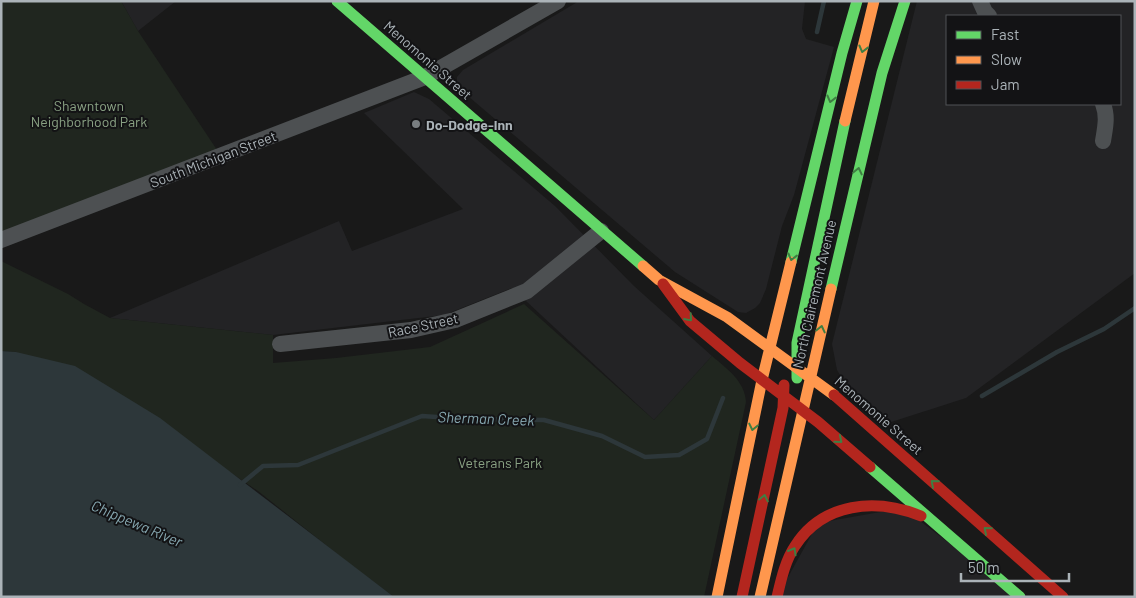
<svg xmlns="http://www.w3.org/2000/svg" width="1136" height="598" font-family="Barlow,sans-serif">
<rect width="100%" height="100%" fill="#191919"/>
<path fill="#232325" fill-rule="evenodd" d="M121,1H176L138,31Z
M579,1H805L802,29L806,39L834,47L794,195L782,226L766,289L760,303L755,308L746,313L738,312L675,272L462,91L457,85V77L463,70Z
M917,1H1135V273L966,398L885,424L851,393L837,370L832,344ZM947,16H1120V104H947Z
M414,92L429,99L555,206L634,286L712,356L654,420L512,288L444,315L273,335L110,318L339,221L352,251L463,209L364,113Z
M903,508L1020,597H777L818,523Z"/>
<path fill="#20261f" d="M1,1H121L138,31L221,156L1,240Z
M1,261L68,294L84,304L110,318L273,335V363L336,358L430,347L524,304L654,420L712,356C727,369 745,381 746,402L704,597H394L351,565L258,491L221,466L16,352L1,351Z"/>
<path fill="#2d373a" d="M1,351L16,352L75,366L160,418L394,597H1Z"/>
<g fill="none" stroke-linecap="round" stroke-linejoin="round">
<path stroke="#2d373a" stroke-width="4.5" d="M817,32L824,1
M982,396L1057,352L1104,329L1135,308
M240,485L263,466L298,465L422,416L466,419L544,420L602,436L645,457L679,455L707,439L723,398"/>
<path stroke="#4d5052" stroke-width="16" d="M980,1L985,12L989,16
M1103,104C1108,117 1105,128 1103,141
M1,240L425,77L558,1
M280,344L411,330L455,320L527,291L601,231"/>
<path stroke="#63d668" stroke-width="11" d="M337,1L643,266
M791,262L842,53L857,1
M831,289L882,73L905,1
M797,378V343L845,121
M870,467L1020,597"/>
<path stroke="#ff974d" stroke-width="11" d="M845,121L874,1
M643,266L659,280L727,317L834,395
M717,597L762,380L791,262
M760,597L831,289"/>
<path stroke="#b3261e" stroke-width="11" d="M663,284L690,321L740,363L818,422L870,467
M834,395L1063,597
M742,597L783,408L784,385
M777,597C781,580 785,561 795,546C823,502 876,498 921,516"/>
</g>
<defs><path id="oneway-chevron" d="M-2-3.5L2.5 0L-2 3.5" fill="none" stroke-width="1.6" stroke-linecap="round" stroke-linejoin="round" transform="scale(1.25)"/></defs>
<g stroke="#3f7e43">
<use href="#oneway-chevron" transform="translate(863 49) rotate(104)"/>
<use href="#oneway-chevron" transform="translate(831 99) rotate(104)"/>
<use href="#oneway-chevron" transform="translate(858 171) rotate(-77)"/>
<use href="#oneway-chevron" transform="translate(792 257) rotate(104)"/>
<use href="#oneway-chevron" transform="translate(689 318) rotate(49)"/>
<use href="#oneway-chevron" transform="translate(821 329) rotate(-77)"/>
<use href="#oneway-chevron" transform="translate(753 427) rotate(102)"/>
<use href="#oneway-chevron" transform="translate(839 440) rotate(40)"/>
<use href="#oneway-chevron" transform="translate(934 483) rotate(-139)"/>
<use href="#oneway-chevron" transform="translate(764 498) rotate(-78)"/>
<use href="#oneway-chevron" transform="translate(987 530) rotate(-139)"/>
<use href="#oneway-chevron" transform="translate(793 551) rotate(-60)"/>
</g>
<circle fill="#787d80" stroke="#131315" stroke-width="2" cx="416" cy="124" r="5"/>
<g text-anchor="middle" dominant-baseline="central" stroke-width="4" stroke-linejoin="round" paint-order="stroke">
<g font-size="14" fill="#abb3b8" stroke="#131315">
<text transform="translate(428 60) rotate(41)">Menomonie Street</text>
<text transform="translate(213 159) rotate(-21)">South Michigan Street</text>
<text transform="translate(814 294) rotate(-77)">North Clairemont Avenue</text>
<text transform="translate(423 325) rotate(-12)">Race Street</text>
<text transform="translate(879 415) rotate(41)">Menomonie Street</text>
</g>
<g font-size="14" fill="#8aa284" stroke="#131315">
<text x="89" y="105">Shawntown<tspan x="89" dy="16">Neighborhood Park</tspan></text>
<text x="500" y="462">Veterans Park</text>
</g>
<g font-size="14" font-weight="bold" fill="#abb3b8" stroke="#131315" text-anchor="start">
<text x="426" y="124">Do-Dodge-Inn</text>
</g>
<g font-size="15" font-style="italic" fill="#86a7b0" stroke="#131315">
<text transform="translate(486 418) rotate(2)">Sherman Creek</text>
<text transform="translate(137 523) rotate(23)">Chippewa River</text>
</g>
</g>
<rect width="1136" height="598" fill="none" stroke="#abb3b8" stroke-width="5"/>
<rect x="946" y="15" width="175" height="90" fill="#131315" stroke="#505356"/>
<rect x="956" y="31" width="25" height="8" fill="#63d668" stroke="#505356"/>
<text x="991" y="40" font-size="15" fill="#abb3b8">Fast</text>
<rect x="956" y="56" width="25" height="8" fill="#ff974d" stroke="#505356"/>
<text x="991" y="65" font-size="15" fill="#abb3b8">Slow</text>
<rect x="956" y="81" width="25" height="8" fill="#b3261e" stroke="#505356"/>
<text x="991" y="90" font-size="15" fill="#abb3b8">Jam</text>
<path d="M961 573v8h108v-8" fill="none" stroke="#abb3b8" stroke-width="2.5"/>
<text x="968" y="573" font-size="15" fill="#abb3b8" stroke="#131315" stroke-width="4" paint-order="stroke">50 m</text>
</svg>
